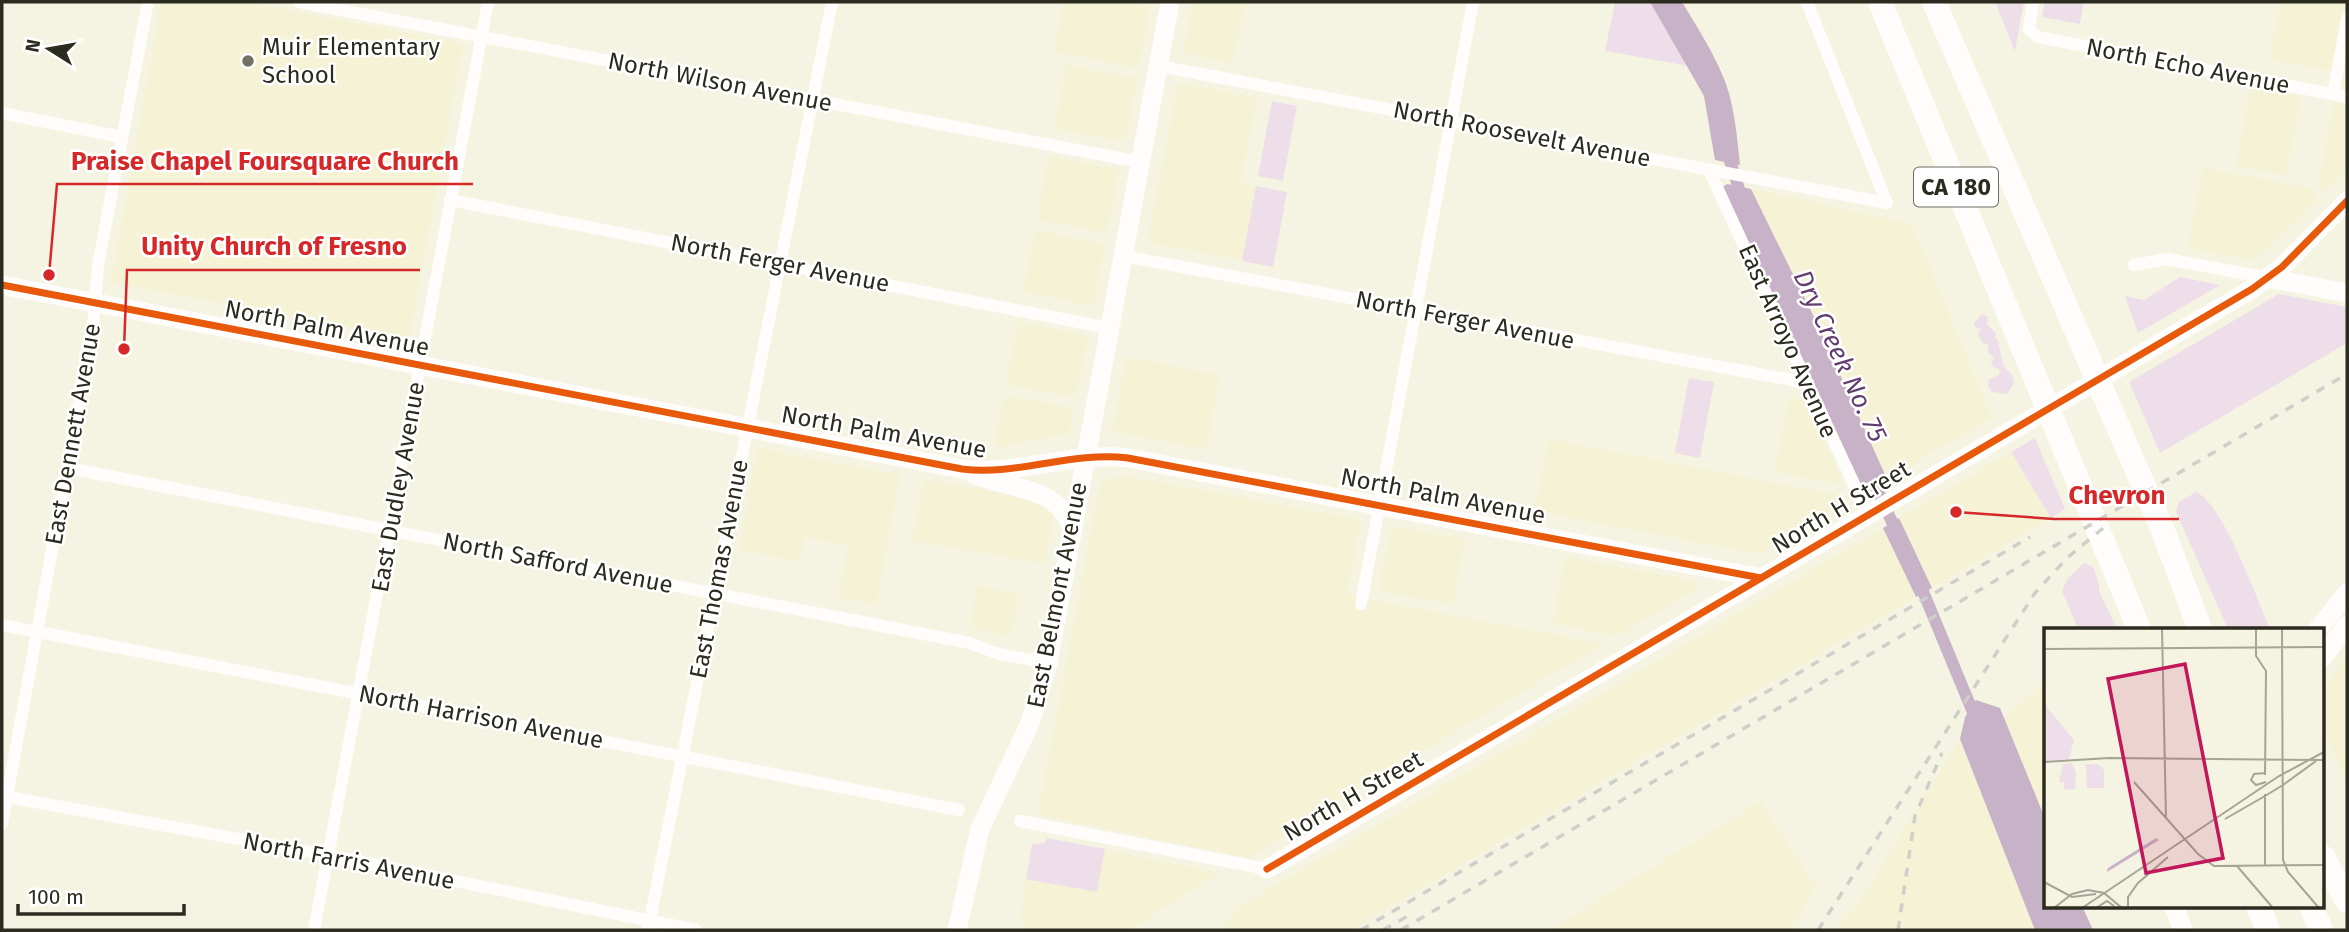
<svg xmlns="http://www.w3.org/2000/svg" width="2349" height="932" font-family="'Fira Sans',sans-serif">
<rect width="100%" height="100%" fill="#f5f4e3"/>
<path fill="#f5f2d5" d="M161,2H246L463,44L409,339L111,282Z
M1063,2H1130L1150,6L1139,68L1054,52Z
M1193,2H1245L1233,63L1183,53Z
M2280,2H2345L2332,71L2269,60Z
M1066,65L1137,78L1125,142L1054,129Z
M1178,83L1257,98L1241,183L1256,186L1242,261L1147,242Z
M2251,87L2301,97L2286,175L2236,166Z
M2334,103L2347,105V170L2324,193L2318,187Z
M1049,156L1119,170L1107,233L1037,220Z
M2203,168L2310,188L2319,199L2254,260L2188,248Z
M1751,189L1912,224L1992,418L1887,479L1815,319Z
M1035,230L1105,244L1094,306L1023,292Z
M1018,322L1088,336L1076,398L1006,385Z
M1126,357L1220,375L1206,450L1112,431Z
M1004,395L1074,408L1069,433L994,448Z
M1789,397L1803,399L1844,485L1775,472Z
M1549,439L1849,497L1851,500L1758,554L1535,511Z
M757,448L900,475L876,605L839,597L848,545L805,537L800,561L739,550Z
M2011,452L2051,518L1932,588L1899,518Z
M1127,476L1357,519L1360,522L1347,595L1604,644L1322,810L1250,858L1038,815L1098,492L1102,480Z
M924,479L1047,503L1054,514L1045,564L912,541Z
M1392,526L1465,539L1453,605L1378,591Z
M1883,528L1916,597L1350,930H1221L1241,905Z
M1565,557L1694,581L1698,586L1696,590L1617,636L1553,624Z
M977,586L1019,594L1011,636L970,628Z
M2347,656V782L2323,733V688Z
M2046,682V821L2004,719Z
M1960,739L2035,930H1836L1863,896Z
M1761,801L1816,887L1790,930H1549Z
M1046,838L1219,873L1130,930H1023L1025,921L1020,917L1032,844L1045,843Z"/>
<path fill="#eddee9" d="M1615,2H1650L1689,66L1605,51Z
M1995,2H2024L2015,51Z
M2045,2H2084L2080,24L2042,17Z
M1272,101L1297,106L1283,181L1258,176Z
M1256,186L1287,192L1273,267L1242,261Z
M2180,277L2220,285L2138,333L2125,296L2144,300Z
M2279,294L2347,307V343L2160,453L2129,382Z
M1982,314L1988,317L1987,324L1997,334L1994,338L1998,340L2003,365L2012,375L2014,383L2007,394L1992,392L1988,386L1989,379L1999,375L2000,369L1993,367L1991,361L1994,358L1988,352V344L1982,343L1978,333L1981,329L1975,327L1974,323Z
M1689,378L1714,382L1700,458L1675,453Z
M2035,438L2065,509L2051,518L2011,452Z
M2196,492C2223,503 2257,600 2270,629H2228L2176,512L2179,502Z
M2084,563L2093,567L2099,584V591L2117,629H2078L2062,591L2068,578Z
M1046,838L1105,849L1097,892L1026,879L1032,844L1045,843Z"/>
<path fill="#c7b2c8" d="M1650,2H1682C1697,27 1716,56 1726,84C1735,110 1737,138 1740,165L1715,160L1704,96Z
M1727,184L1751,189L1815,319L1887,479L1865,493L1723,187Z
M1899,518L1932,588L1916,597L1883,528Z
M1976,700L2000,708L2046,821V906H2082L2093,930H2035L1960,739L1965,717Z"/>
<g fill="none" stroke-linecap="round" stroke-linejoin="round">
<path stroke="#c7b2c8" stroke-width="12" d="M1725,146L1742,198
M1869,472L1898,535
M1917,577L1977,722"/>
<path stroke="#fefdfb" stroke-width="12" d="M299,2L1140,162
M1807,2L1887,203
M2033,2L2029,29L2038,37L2347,97
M1158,66L1887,203
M2333,94L2347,19
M2,113L122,137
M1709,170L1867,513
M450,200L1109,328
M1123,256L1808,383
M2134,265L2167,259L2268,278
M68,468L970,643L999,654L1048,663
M1361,604L1473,2
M2,625L959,810
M2,796L327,855L696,930
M1020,821L1267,869
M2,824L93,325L98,265L148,2
M314,930L488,2
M648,930L832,2"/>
<path stroke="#fefdfb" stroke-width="19" d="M2268,278L2347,293
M2,285L962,469C1018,476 1071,451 1128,458L1761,578
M974,474C1011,490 1058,486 1072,528
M2318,629L2347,593
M2323,657L2347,625
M1267,869L2252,289L2282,267L2347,201
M2174,906L2183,930
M957,930L980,829L1030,723L1048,663L1170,2"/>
<path stroke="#fefdfb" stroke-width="24" d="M1880,2L2139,629
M1934,2L2164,533L2200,629
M2323,857L2347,901
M2258,906L2268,930
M2311,906L2321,930"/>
<path stroke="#cfcfca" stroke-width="3.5" stroke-dasharray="9 9" stroke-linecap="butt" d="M1361,930L2030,537
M1383,930L1408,916
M1401,930L2347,374
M1818,930L2035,593L2068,557L2107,525
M1898,930L1915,816L1942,753"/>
<defs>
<path id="cycleway" d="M2,285L962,469C1018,476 1071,451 1128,458L1761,578
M1267,869L2252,289L2282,267L2347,201"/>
</defs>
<use href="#cycleway" stroke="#fff" stroke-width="11"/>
<use href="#cycleway" stroke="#e8590c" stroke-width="7"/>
</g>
<circle fill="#727164" stroke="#fff" stroke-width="2.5" cx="248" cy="61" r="7"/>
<g text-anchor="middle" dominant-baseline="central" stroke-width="5" stroke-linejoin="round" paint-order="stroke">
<rect fill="#fff" stroke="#6b6b62" stroke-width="2" x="1914" y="167.5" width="84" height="39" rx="5"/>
<g font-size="23" font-weight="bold" fill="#2c2b1f">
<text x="1956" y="187">CA 180</text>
</g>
<g font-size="24" fill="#2c2b1f" stroke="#fff" text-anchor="start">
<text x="262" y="47">Muir Elementary<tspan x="262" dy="28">School</tspan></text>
</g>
<g font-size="24" fill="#2c2b1f" stroke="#fff">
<text transform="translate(2188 66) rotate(11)">North Echo Avenue</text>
<text transform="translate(720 82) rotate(11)">North Wilson Avenue</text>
<text transform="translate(1522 134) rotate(11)">North Roosevelt Avenue</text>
<text transform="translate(780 263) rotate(11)">North Ferger Avenue</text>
<text transform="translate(1465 320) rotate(11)">North Ferger Avenue</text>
<text transform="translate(327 328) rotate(11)">North Palm Avenue</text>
<text transform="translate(1788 341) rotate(66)">East Arroyo Avenue</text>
<text transform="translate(884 432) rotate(10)">North Palm Avenue</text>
<text transform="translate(73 434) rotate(-80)">East Dennett Avenue</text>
<text transform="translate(398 487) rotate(-80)">East Dudley Avenue</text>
<text transform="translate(1443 496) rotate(11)">North Palm Avenue</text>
<text transform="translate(1841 507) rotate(-31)">North H Street</text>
<text transform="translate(558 563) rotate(11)">North Safford Avenue</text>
<text transform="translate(719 569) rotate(-79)">East Thomas Avenue</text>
<text transform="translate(1057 595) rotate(-79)">East Belmont Avenue</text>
<text transform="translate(481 717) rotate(11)">North Harrison Avenue</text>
<text transform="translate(1353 796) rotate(-30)">North H Street</text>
<text transform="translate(349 861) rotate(11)">North Farris Avenue</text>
</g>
<g font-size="26" font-style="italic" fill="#633c6f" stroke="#fff">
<text transform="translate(1840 356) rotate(65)">Dry Creek No. 75</text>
</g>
</g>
<g transform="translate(2044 628)">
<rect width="280" height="280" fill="#f5f4e3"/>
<path d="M0,76L30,112L25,131L0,133ZM19,136L27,135L32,144L31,161L20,162V154H15ZM42,136H54L60,142V160H43Z" fill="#eddee9"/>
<path d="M112,210L115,212L63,244L64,240Z" fill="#c7b2c8"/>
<path fill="none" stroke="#a5a495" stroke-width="2" d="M118,0L122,190M212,0V28L222,43L221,147M238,0L239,232L244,244L275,280M0,21L280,19M0,134L65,130L280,132M221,145L210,146L207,152L212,157L222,154M90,154L154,226L170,238L280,237M239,157L272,133M221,166V237M221,168L239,157M181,191L221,168M193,238L229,280M0,254L28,269L52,266M10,280L28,266L44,262L60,265L78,280M38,280L235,148L280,124M52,280L63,273L70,278M84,280V269L94,255L124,229"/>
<path fill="#c2185b" fill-opacity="0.15" stroke="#c2185b" stroke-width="3.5" d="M141,36L179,230L102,245L64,51Z"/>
<rect width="280" height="280" fill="none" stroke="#2c2b1f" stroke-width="3.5"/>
</g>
<path fill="none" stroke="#d62828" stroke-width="2.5" d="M49 275L57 184H473M124 349L127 270H420M1956 512L2054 519H2179"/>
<g fill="#d62828" stroke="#fff" stroke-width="2.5">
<circle cx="49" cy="275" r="7"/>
<circle cx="124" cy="349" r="7"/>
<circle cx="1956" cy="512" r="7"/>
</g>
<g font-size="26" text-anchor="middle" font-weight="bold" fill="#d62828" stroke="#fff" stroke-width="5" stroke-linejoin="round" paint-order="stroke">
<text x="265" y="170">Praise Chapel Foursquare Church</text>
<text x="274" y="255">Unity Church of Fresno</text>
<text x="2117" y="504">Chevron</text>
</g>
<rect width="2349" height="932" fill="none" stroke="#2c2b1f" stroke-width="7"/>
<g transform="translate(49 49) rotate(281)" stroke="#ffffff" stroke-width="5" paint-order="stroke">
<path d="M0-5L12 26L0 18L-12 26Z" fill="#2c2b1f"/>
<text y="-10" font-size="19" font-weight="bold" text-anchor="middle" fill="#2c2b1f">N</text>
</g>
<path d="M18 904v10h166v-10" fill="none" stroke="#2c2b1f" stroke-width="3.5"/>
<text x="28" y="904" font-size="21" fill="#2c2b1f" stroke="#ffffff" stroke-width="5" paint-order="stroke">100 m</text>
</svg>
